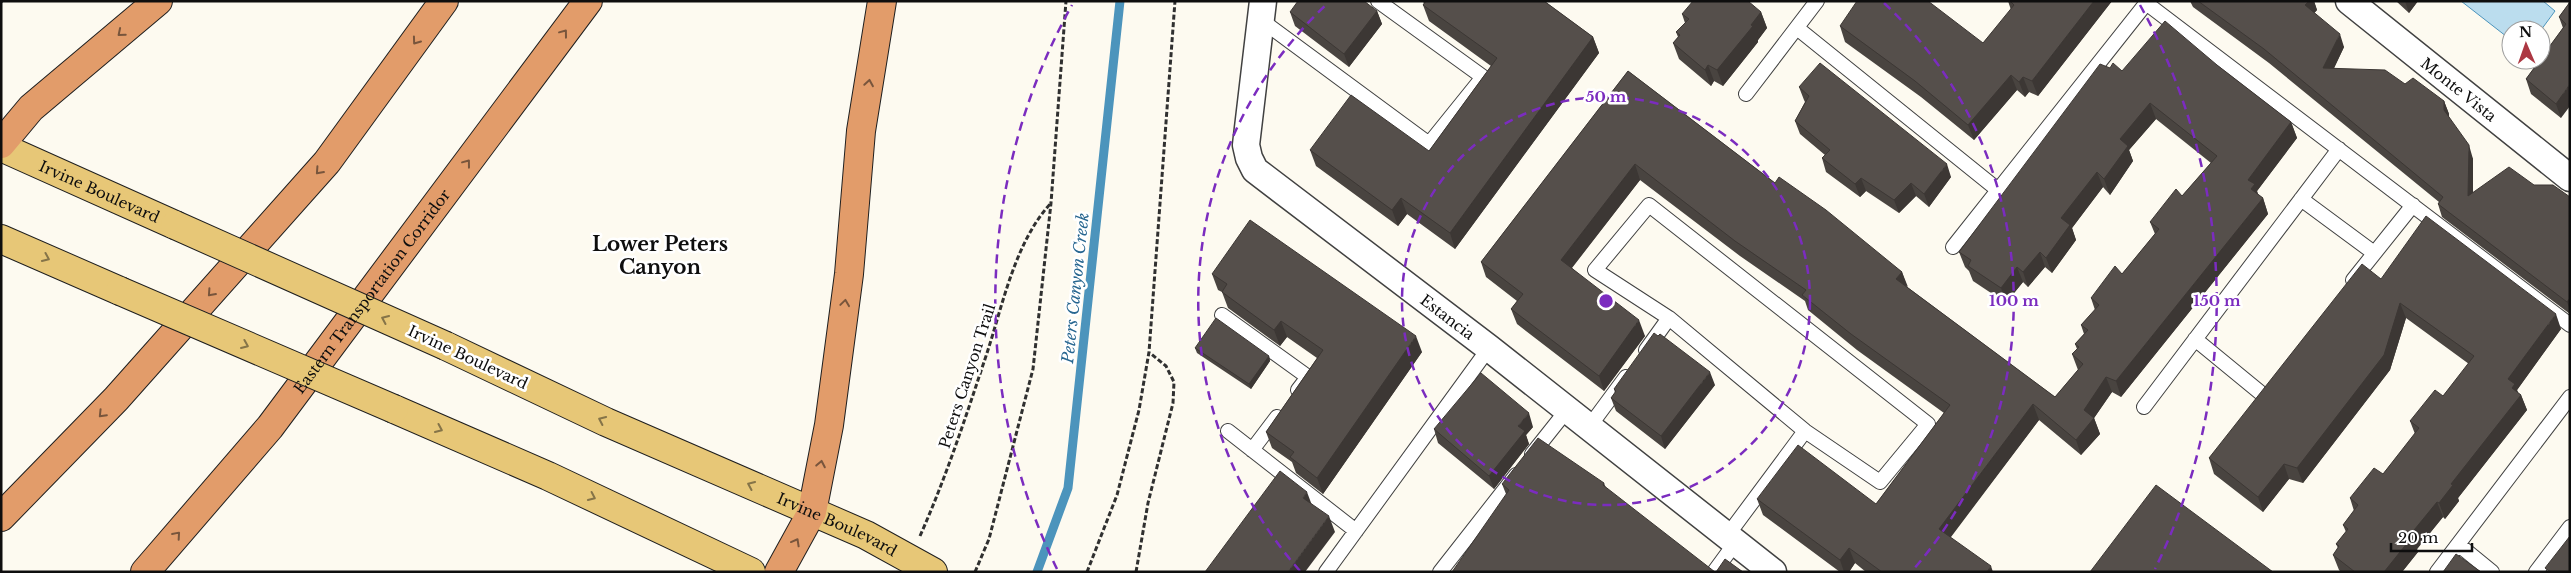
<svg xmlns="http://www.w3.org/2000/svg" width="2571" height="573" font-family="'Libre Baskerville',serif">
<rect width="100%" height="100%" fill="#fdfaf0"/>
<path fill="#bde" stroke="#4c94bc" d="M2461,1H2543L2555,11L2541,30H2511V40Z"/>
<g fill="none" stroke-linecap="round" stroke-linejoin="round">
<path stroke="#4c94bc" stroke-width="9" d="M1037,572L1068,488L1120,1"/>
<defs>
<path id="lane" d="M2146,3L2570,325
M1261,20L1429,144L1483,77L1378,1
M1797,28L1998,190
M1746,94L1817,1
M2301,199L2374,253
M1649,205L1928,424L1880,482L1805,431L1669,318L1595,270Z
M1953,247L2148,1
M2353,280L2413,205
M1222,315L1308,377L1298,390
M2195,339L2262,394
M1646,350L1669,318
M2144,407L2339,149
M1589,427L1626,377
M1228,431L1356,531
M1252,450L1277,417
M1532,454L1567,410
M1727,536L1805,431
M2459,545L2492,572
M1326,572L1489,348
M1440,572L1516,475
M1714,572L1736,542
M2437,572L2570,397
M2536,572L2570,527"/>
<g id="street">
<path id="s1" d="M1263,1L1246,145L1249,158L1255,170L1489,348L1773,572"/>
<path id="s2" d="M2349,1L2570,178"/>
</g>
<g id="primary">
<path id="s3" d="M1,147L175,225"/>
<path d="M1,239L120,291"/>
<path id="s4" d="M446,346L606,422L866,535L933,572"/>
<path d="M394,409L548,476L751,572"/>
</g>
<g id="highway">
<path d="M1,144L31,108L158,1"/>
<path d="M1,517L116,399L327,162L444,1"/>
<path id="s5" d="M145,572L270,427L588,1"/>
<path d="M779,572L812,512L829,425L849,274L861,131L882,1"/>
</g>
</defs>
<use href="#lane" stroke="#414141" stroke-width="16"/>
<use href="#street" stroke="#414141" stroke-width="29"/>
<use href="#primary" stroke="#1f1f1f" stroke-width="30"/>
<use href="#highway" stroke="#1f1f1f" stroke-width="30"/>
<path stroke="#303030" stroke-width="3" stroke-dasharray="5 2.5" stroke-linecap="butt" d="M1,2L2,1
M920,536C947,475 966,416 987,353C1003,304 1015,242 1051,203
M975,572L989,539L1033,369L1051,203L1066,1
M1087,572L1117,495L1139,410L1149,352L1175,1
M1136,572L1148,503L1173,403L1174,382L1166,366L1150,353"/>
<use href="#lane" stroke="#fff" stroke-width="14"/>
<use href="#street" stroke="#fff" stroke-width="26"/>
<use href="#primary" stroke="#e7c777" stroke-width="28"/>
<use href="#highway" stroke="#e29c6a" stroke-width="28"/>
<defs>
<path id="primary-bridge" d="M175,225L446,346
M120,291L394,409"/>
</defs>
<use href="#primary-bridge" stroke="#1f1f1f" stroke-width="30" stroke-linecap="butt"/>
<use href="#primary-bridge" stroke="#e7c777" stroke-width="28"/>
</g>
<path fill="#494440" d="M1422,1H1544L1593,37L1599,53L1455,249L1407,214L1398,226L1316,166L1310,150L1429,151L1491,66L1429,21L1423,5L1424,3Z
M2008,1H2112L2038,96L2029,92L2025,97L2017,90L1974,140L1921,97L1845,42L1840,26L1983,43L2011,10Z
M2190,1H2314L2317,10L2314,13L2344,47L2334,68L2405,84L2444,101L2449,114V117L2473,159V192L2534,185L2570,197V314L2442,217L2438,204L2439,202L2269,63L2193,7Z
M2396,1H2418L2409,13Z
M2570,2L2561,118L2531,94L2526,79L2563,28L2559,17Z
M1377,11L1382,24L1349,67L1295,26L1290,12Z
M1761,12L1767,28L1758,40V42L1723,86L1714,81L1711,86L1679,59L1673,43L1678,37L1676,32L1685,23L1682,14Z
M2217,65L2291,122L2297,138L2257,191L2258,195L2263,198L2268,214L2121,397L2112,392L2094,418L2100,434L2081,455L2039,420L1950,537L1993,572H1866L1855,563L1849,572H1840L1763,515L1757,499L1876,504L1944,413L1857,350L1808,310L1805,301L1740,256L1640,180L1572,268L1645,336L1604,391L1517,324L1511,309L1517,301L1486,277L1481,262L1628,71L1775,183L1902,272L1907,287L2055,397L2078,370L2072,354L2077,349L2075,344L2084,334L2081,325L2095,310L2091,298L2122,274L2155,234L2150,222L2182,196L2211,163L2156,119L2129,150L2133,161L2110,195L2103,187L2072,228L2076,240L2052,273L2045,267L2028,287L2023,282L2006,303L1973,281L1969,271L1965,267L1959,252L2110,68L2122,71Z
M1799,87L1951,177L1929,207L1916,196L1899,213L1866,191L1860,197L1826,172L1822,158L1825,155L1800,134L1795,121L1805,102L1804,100Z
M1212,274L1422,352L1323,494L1296,473L1292,462L1272,448L1266,432L1317,358L1287,337L1280,346L1228,308L1222,292L1218,290Z
M2381,279L2561,329L2517,390L2518,393L2521,395L2527,410L2458,498L2459,501L2445,519L2443,517L2417,549L2418,552L2402,572H2341L2339,570L2333,555L2338,548L2336,544L2346,532L2343,525L2354,511L2350,498L2383,474L2415,434L2410,421L2443,396L2469,364L2406,318L2390,370L2303,483L2289,479L2263,512L2214,474L2209,458Z
M1195,348L1269,356L1270,361L1251,389L1197,353Z
M1715,385L1665,449L1616,411L1611,398L1615,393L1614,389Z
M1533,427L1526,435L1529,444L1494,489L1438,443L1434,429Z
M1604,483L1606,488L1506,494L1502,484Z"/>
<path fill="#3c3734" d="M2094,1H2112L2038,96L2032,81Z
M2309,1H2314L2317,10L2309,19L2305,5Z
M2405,1H2418L2409,13Z
M1377,11L1382,24L1349,67L1344,54Z
M1761,12L1767,28L1758,40V42L1723,86L1717,70Z
M2340,34L2344,47L2328,81L2323,68Z
M1593,37L1599,53L1455,249L1450,233Z
M1708,65L1714,81L1711,86L1705,70Z
M2011,75L2017,90L1974,140L1968,125Z
M2023,77L2029,92L2025,97L2019,82Z
M2570,84V106L2561,118L2556,104Z
M2444,101L2449,114V123L2444,110Z
M2150,103L2156,119L2129,150L2133,161L2110,195L2104,179L2120,139Z
M2291,122L2297,138L2257,191L2260,200L2257,205L2248,180Z
M2469,145L2473,159V209L2468,196Z
M1635,164L1640,180L1566,275L1561,260Z
M1947,164L1951,177L1929,207L1924,194Z
M2097,172L2103,187L2072,228L2076,240L2052,273L2046,258L2061,218Z
M1861,178L1866,191L1860,197L1855,184Z
M1911,183L1916,196L1899,213L1894,200Z
M1401,198L1407,214L1398,226L1392,210Z
M2263,198L2268,214L2121,397L2116,381Z
M2040,252L2045,267L2028,287L2023,272Z
M2017,267L2023,282L2006,303L2001,288Z
M1902,272L1908,287L1896,279Z
M2570,298V310L2567,302Z
M2400,303L2406,318L2390,370L2303,483L2297,468Z
M2556,314L2561,329L2517,390L2520,397L2521,395L2527,410L2458,498L2459,501L2445,519L2439,503L2451,484L2508,379Z
M1639,320L1645,336L1604,391L1599,376Z
M1281,321L1287,337L1280,346L1274,330Z
M1416,336L1422,352L1323,494L1317,478Z
M1269,356L1270,361L1251,389L1249,384Z
M1710,372L1715,385L1665,449L1661,436Z
M2106,377L2112,392L2092,421L2094,418L2100,434L2081,455L2076,440L2084,410Z
M2033,404L2039,420L1945,545L1939,529Z
M1529,413L1533,427L1526,435L1529,444L1494,489L1489,476L1518,426Z
M2284,464L2289,479L2263,512L2258,497Z
M1307,492L1313,508L1303,498Z
M2437,502L2443,517L2417,549L2418,552L2402,572H2384L2410,535Z
M1329,516L1335,532L1305,572H1288Z
M1849,548L1855,563L1849,572H1844L1840,560Z
M1991,566L1993,572H1987Z"/>
<path fill="#554f4b" stroke="#3c3734" d="M1298,1H1364L1377,11L1344,54L1290,12Z
M1426,1H1544L1593,37L1450,233L1401,198L1392,210L1310,150L1351,95L1429,151L1497,58L1423,5Z
M1693,1H1748L1761,12L1751,25L1753,26L1717,70L1708,65L1705,70L1673,43L1680,35L1676,32L1689,19L1682,14Z
M1857,1H1928L1983,43L2014,5L2010,1H2094L2032,81L2023,77L2019,82L2011,75L1968,125L1915,81L1840,26Z
M2198,1H2309L2305,5L2340,34L2323,68L2385,70L2405,84L2413,78L2444,101V110L2469,145L2468,196L2509,167L2534,185H2553L2570,197V298L2567,302L2438,204L2443,197L2264,49Z
M2570,2V84L2556,104L2526,79L2540,60H2541V58L2566,24L2559,17Z
M2165,21L2217,65L2291,122L2248,180L2255,184L2251,189L2263,198L2116,381L2106,377L2084,410L2094,418L2076,440L2033,404L1939,529L1991,566L1987,572H1882L1849,548L1840,560L1757,499L1798,445L1876,504L1950,405L1851,334L1802,295L1806,290L1735,241L1635,164L1561,260L1639,320L1599,376L1511,309L1523,294L1481,262L1628,71L1775,183L1779,177L1826,210L1902,272L1896,279L2055,397L2083,364L2072,354L2079,347L2075,344L2088,330L2081,325L2099,305L2091,298L2115,266L2122,274L2159,229L2150,222L2176,189L2182,196L2217,156L2150,103L2120,139L2128,146L2104,179L2097,172L2061,218L2070,225L2046,258L2040,252L2023,272L2017,267L2001,288L1968,266L1971,260L1959,252L2100,64L2110,68L2113,63L2122,71Z
M1820,63L1947,164L1924,194L1911,183L1894,200L1861,178L1855,184L1822,158L1830,150L1795,121L1809,96L1799,87Z
M2426,216L2556,314L2508,379L2515,384L2512,388L2521,395L2451,484L2453,485L2439,503L2437,502L2410,535L2412,537L2384,572H2355L2333,555L2339,546L2336,544L2348,529L2343,525L2358,505L2350,498L2374,468L2383,474L2419,428L2410,421L2435,390L2443,396L2474,356L2400,303L2384,355L2297,468L2284,464L2258,497L2209,458L2362,264L2381,279Z
M1250,220L1416,336L1317,478L1290,457L1294,452L1266,432L1323,350L1281,321L1274,330L1222,292L1227,284L1212,274Z
M1216,318L1269,356L1249,384L1195,348Z
M1654,333L1658,336L1660,334L1710,372L1661,436L1611,398L1616,391L1614,389Z
M1481,373L1529,413L1518,426L1525,431L1489,476L1434,429Z
M1538,438L1604,483L1603,485L1715,572H1452L1509,490L1502,484Z
M1280,471L1307,492L1303,498L1329,516L1288,572H1205Z
M2156,485L2273,572H2090Z
M2570,536V572H2550L2545,568Z
M2456,554L2481,572H2443Z
M1725,559L1743,572H1716Z"/>
<defs><path id="oneway-chevron" d="M-2-3.5L2.5 0L-2 3.5" fill="none" stroke-width="1.6" stroke-linecap="round" stroke-linejoin="round" transform="scale(1.25)"/></defs>
<g stroke="#78553c">
<use href="#oneway-chevron" transform="translate(121 33) rotate(140)"/>
<use href="#oneway-chevron" transform="translate(564 33) rotate(-53)"/>
<use href="#oneway-chevron" transform="translate(416 41) rotate(126)"/>
<use href="#oneway-chevron" transform="translate(869 83) rotate(-81)"/>
<use href="#oneway-chevron" transform="translate(467 163) rotate(-53)"/>
<use href="#oneway-chevron" transform="translate(319 171) rotate(132)"/>
<use href="#oneway-chevron" transform="translate(211 293) rotate(132)"/>
<use href="#oneway-chevron" transform="translate(845 303) rotate(-82)"/>
<use href="#oneway-chevron" transform="translate(102 414) rotate(134)"/>
<use href="#oneway-chevron" transform="translate(821 464) rotate(-79)"/>
<use href="#oneway-chevron" transform="translate(177 535) rotate(-49)"/>
<use href="#oneway-chevron" transform="translate(796 542) rotate(-61)"/>
</g>
<g stroke="#857448">
<use href="#oneway-chevron" transform="translate(46 258) rotate(24)"/>
<use href="#oneway-chevron" transform="translate(385 319) rotate(-156)"/>
<use href="#oneway-chevron" transform="translate(245 345) rotate(23)"/>
<use href="#oneway-chevron" transform="translate(602 420) rotate(-155)"/>
<use href="#oneway-chevron" transform="translate(439 429) rotate(24)"/>
<use href="#oneway-chevron" transform="translate(751 485) rotate(-156)"/>
<use href="#oneway-chevron" transform="translate(592 497) rotate(25)"/>
</g>
<g fill="none" stroke="#7b2cbf" stroke-width="2.5" stroke-dasharray="9 6">
<circle cx="1606" cy="301" r="204"/>
<path d="M1300 571A408 408 0 0 1 1328 3M1884 3A408 408 0 0 1 1912 571"/>
<path d="M1057 569A611 611 0 0 1 1072 5M2140 5A611 611 0 0 1 2155 569"/>
</g>
<g text-anchor="middle" dominant-baseline="central" stroke-width="5" stroke-linejoin="round" paint-order="stroke">
<g font-size="15" fill="#0e0e0e" stroke="#fff">
<text stroke="none"><textPath href="#s2" startOffset="141">Monte Vista</textPath></text>
<text stroke="none"><textPath href="#s3" startOffset="108">Irvine Boulevard</textPath></text>
<text stroke="none"><textPath href="#s5" startOffset="361">Eastern Transportation Corridor</textPath></text>
<text stroke="none"><textPath href="#s1" startOffset="414">Estancia</textPath></text>
<text transform="translate(468 357) rotate(25)">Irvine Boulevard</text>
<text transform="translate(967 376) rotate(-72)">Peters Canyon Trail</text>
<text stroke="none"><textPath href="#s4" startOffset="430">Irvine Boulevard</textPath></text>
</g>
<g font-size="16" font-style="italic" fill="#276690" stroke="#fff">
<text transform="translate(1075 288) rotate(-84)">Peters Canyon Creek</text>
</g>
<g font-size="20" font-weight="bold" fill="#0e0e0e" stroke="#fff">
<text x="660" y="244">Lower Peters<tspan x="660" dy="23">Canyon</tspan></text>
</g>
</g>
<circle cx="1606" cy="301" r="8" fill="#7b2cbf" stroke="#fff" stroke-width="2.5"/>
<g font-size="15" text-anchor="middle" font-weight="bold" fill="#7b2cbf" stroke="#fff" stroke-width="5" stroke-linejoin="round" paint-order="stroke">
<text x="1606" y="102">50 m</text>
<text x="2014" y="306">100 m</text>
<text x="2217" y="306">150 m</text>
</g>
<rect width="2571" height="573" fill="none" stroke="#0e0e0e" stroke-width="5"/>
<g transform="translate(2526 45) rotate(358)"><circle r="24" fill="#ffffff" stroke="#9f9f9f"/>
<path d="M0-4L9 19L0 12L-9 19Z" fill="#ac3742"/>
<text y="-8" font-size="14" font-weight="bold" text-anchor="middle" fill="#0e0e0e">N</text>
</g>
<path d="M2391 543v8h81v-8" fill="none" stroke="#0e0e0e" stroke-width="2.5"/>
<text x="2398" y="543" font-size="15" fill="#0e0e0e" stroke="#ffffff" stroke-width="4" paint-order="stroke">20 m</text>
</svg>
